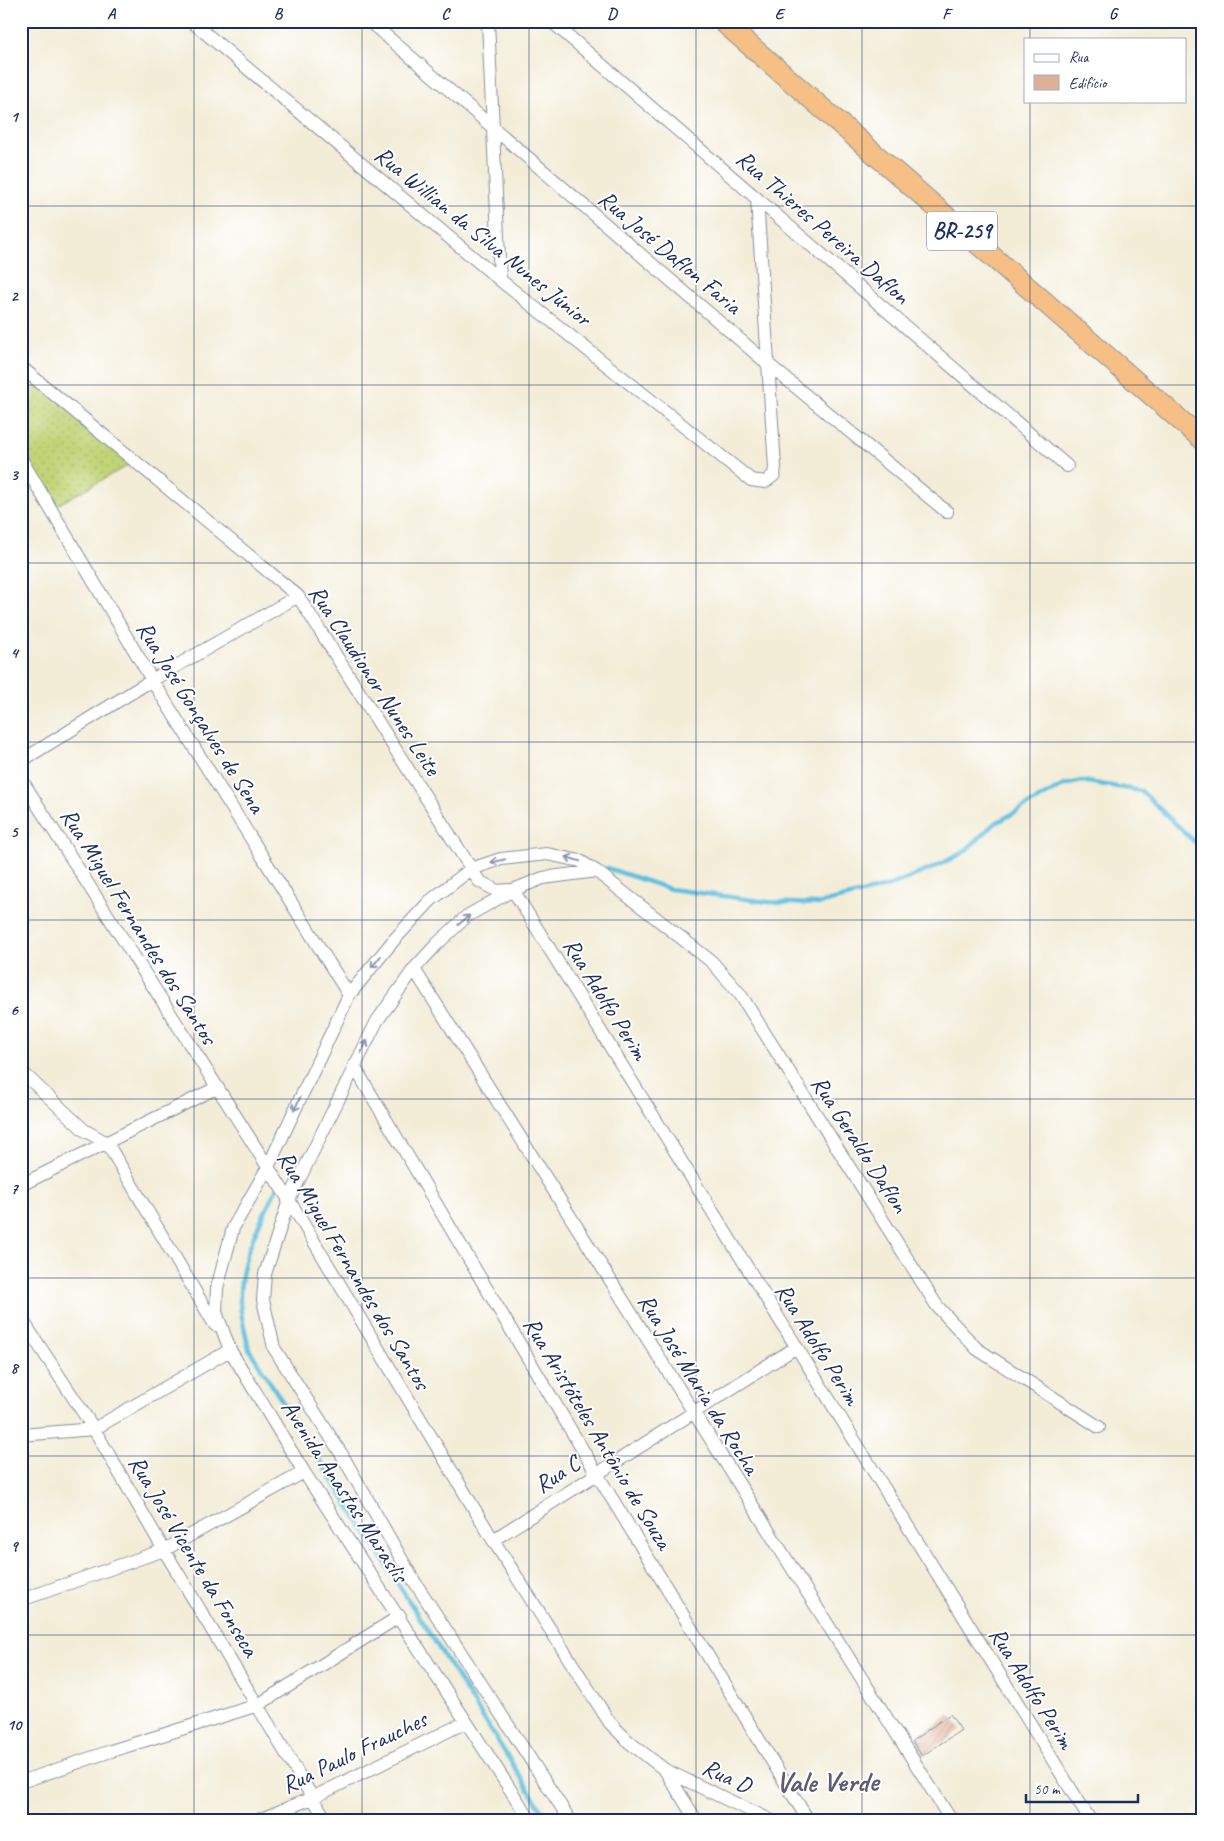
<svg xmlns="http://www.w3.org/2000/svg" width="1224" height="1841" font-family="Caveat,sans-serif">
<defs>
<pattern id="grass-dots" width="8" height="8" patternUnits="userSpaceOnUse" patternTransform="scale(1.25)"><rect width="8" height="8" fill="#c1d477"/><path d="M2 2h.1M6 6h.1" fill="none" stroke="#a5b669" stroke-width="1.8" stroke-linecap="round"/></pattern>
<pattern id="building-hatch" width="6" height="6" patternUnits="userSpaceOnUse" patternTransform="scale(1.25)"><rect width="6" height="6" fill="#deb097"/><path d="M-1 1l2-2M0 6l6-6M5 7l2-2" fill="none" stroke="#b3907e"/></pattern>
</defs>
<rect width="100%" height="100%" fill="#fff"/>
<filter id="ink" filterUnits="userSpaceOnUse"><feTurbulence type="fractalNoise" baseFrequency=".02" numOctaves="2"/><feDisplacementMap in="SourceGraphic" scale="10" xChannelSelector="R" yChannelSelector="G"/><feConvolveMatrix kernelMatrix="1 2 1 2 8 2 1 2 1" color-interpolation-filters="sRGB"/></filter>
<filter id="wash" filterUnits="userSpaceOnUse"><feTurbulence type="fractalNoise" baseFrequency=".0096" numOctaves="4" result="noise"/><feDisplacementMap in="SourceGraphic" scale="20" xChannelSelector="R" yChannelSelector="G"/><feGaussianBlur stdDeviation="1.12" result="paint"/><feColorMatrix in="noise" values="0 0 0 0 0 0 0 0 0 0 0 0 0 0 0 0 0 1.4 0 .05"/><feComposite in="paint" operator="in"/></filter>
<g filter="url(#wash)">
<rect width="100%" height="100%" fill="#f3edd8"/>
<path fill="url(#grass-dots)" stroke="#6e826a" d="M21,367L136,461L50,509L21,459Z"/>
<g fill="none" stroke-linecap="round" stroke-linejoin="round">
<path stroke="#60bfde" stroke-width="4.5" d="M607,868L670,889L768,902L818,904L886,887L933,868L964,852L994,824L1064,785L1082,781L1141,791L1203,850
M278,1185C260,1223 238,1259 240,1303C241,1318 246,1334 249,1349L548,1820"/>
</g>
<g id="blocks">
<path fill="url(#building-hatch)" d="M950,1714L961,1730L922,1756L912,1741Z"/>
</g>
</g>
<g filter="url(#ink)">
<use href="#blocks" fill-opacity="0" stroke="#878e9b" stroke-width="1"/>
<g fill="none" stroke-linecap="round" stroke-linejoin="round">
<defs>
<path id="minor" d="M191,21L500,280L751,480L765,482L774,475L775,467L757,199
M369,21L768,364L947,512
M488,21L500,280
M551,21L1067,466
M21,367L298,596L479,881L497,891L510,890
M21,459L152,680L349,995
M21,761L152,680L298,596
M21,779L289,1200L493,1540L610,1723L629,1742L665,1770L770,1820
M513,890L1090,1820
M414,969L951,1820
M354,1066L597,1474L808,1820
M21,1071L84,1130L107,1143L215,1325
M21,1185L216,1088
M21,1318L94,1429L164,1550L326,1820
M21,1435L94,1429L230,1350
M493,1540L795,1348
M21,1600L164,1550L304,1472
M665,1770L696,1820
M21,1782L111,1751L258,1705L400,1616
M259,1820L312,1798L466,1722
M530,1820L304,1472L230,1350L216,1312L217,1288L233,1228L268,1167L349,995L393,941L430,901L471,869L501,859L547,854L580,861L596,871L712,962L740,994L937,1306L977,1349L1099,1427
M570,1820L414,1581L342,1455L274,1348L263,1300L265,1274L289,1200L377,1021L414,969L437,944L467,916L513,890L543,878L596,871"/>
<path id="trunk" d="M722,21L1203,440"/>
</defs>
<use href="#minor" stroke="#878e9b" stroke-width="14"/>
<use href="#trunk" stroke="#878e9b" stroke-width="22"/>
<use href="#minor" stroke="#fff" stroke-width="12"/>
<use href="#trunk" stroke="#f5bf86" stroke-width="20"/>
</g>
<defs><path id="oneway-shaft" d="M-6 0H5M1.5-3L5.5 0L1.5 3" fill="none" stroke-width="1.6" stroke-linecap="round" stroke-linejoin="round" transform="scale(1.25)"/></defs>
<g stroke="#8d97ae">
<use href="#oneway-shaft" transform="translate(573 859) rotate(-163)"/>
<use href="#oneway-shaft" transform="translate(498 861) rotate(166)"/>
<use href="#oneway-shaft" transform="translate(464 920) rotate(-40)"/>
<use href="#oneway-shaft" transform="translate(376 962) rotate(129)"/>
<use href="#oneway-shaft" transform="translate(364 1047) rotate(-63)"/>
<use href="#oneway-shaft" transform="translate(297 1104) rotate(115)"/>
</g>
</g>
<path fill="none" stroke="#1b2f5e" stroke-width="1" stroke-opacity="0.55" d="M194,21V1820M362,21V1820M529,21V1820M696,21V1820M862,21V1820M1030,21V39M1030,101V1820M21,206H1203M21,385H1203M21,563H1203M21,742H1203M21,920H1203M21,1099H1203M21,1278H1203M21,1456H1203M21,1635H1203"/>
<g text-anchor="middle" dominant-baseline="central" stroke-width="4" stroke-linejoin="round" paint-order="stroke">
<rect fill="#fff" stroke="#5f6d8e" stroke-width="1" x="927" y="211.5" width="70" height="39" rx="4"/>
<g font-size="22" font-weight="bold" fill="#1b2f5e">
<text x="962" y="231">BR-259</text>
</g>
<g font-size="24" fill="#1b2f5e" stroke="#fff">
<text transform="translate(823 227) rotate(41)">Rua Thieres Pereira Daflon</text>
<text transform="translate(483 236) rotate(39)">Rua Willian da Silva Nunes Júnior</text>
<text transform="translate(670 252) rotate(40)">Rua José Daflon Faria</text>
<text transform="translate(375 680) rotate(57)">Rua Claudionor Nunes Leite</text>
<text transform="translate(201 717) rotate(58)">Rua José Gonçalves de Sena</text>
<text transform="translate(139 926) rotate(58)">Rua Miguel Fernandes dos Santos</text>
<text transform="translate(606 999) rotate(58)">Rua Adolfo Perim</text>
<text transform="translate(860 1144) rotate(57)">Rua Geraldo Daflon</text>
<text transform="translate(354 1270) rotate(59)">Rua Miguel Fernandes dos Santos</text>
<text transform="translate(818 1344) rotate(58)">Rua Adolfo Perim</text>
<text transform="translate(699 1384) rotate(58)">Rua José Maria da Rocha</text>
<text transform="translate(598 1433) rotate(59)">Rua Aristóteles Antônio de Souza</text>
<text transform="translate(557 1474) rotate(-33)">Rua C</text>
<text transform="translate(345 1491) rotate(57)">Avenida Anastas Maraslis</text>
<text transform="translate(194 1556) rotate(59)">Rua José Vicente da Fonseca</text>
<text transform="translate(1032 1688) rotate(58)">Rua Adolfo Perim</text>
<text transform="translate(354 1752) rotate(-26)">Rua Paulo Frauches</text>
<text transform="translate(727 1776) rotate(25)">Rua D</text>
</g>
<g font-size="29" font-weight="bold" fill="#5f5c72" stroke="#fff">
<text x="827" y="1781">Vale Verde</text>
</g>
</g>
<rect width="1224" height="1841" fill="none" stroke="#fff" stroke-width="55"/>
<rect x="1024" y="38" width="162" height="65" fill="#ffffff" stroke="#a4acbf"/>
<rect x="1034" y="54" width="25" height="8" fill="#ffffff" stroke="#a4acbf"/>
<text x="1069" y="62" font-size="15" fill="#1b2f5e">Rua</text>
<rect x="1034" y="75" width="25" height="15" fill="#deb097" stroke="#a4acbf"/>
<text x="1069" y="88" font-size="15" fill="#1b2f5e">Edifício</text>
<path d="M1026 1794v8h112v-8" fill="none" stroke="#1b2f5e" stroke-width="2.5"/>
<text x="1034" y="1794" font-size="15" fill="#1b2f5e" stroke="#ffffff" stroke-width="4" paint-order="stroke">50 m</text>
<rect x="28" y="28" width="1168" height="1786" fill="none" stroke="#1b2f5e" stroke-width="2"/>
<g font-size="16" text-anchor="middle" font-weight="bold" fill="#1b2f5e">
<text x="111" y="19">A</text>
<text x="278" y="19">B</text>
<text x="445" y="19">C</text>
<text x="612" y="19">D</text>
<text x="779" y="19">E</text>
<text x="946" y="19">F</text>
<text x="1113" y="19">G</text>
<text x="14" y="122">1</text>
<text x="14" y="301">2</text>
<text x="14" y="480">3</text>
<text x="14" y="658">4</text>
<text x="14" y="837">5</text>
<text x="14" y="1015">6</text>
<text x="14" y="1194">7</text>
<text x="14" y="1373">8</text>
<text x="14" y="1551">9</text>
<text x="14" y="1730">10</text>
</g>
</svg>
